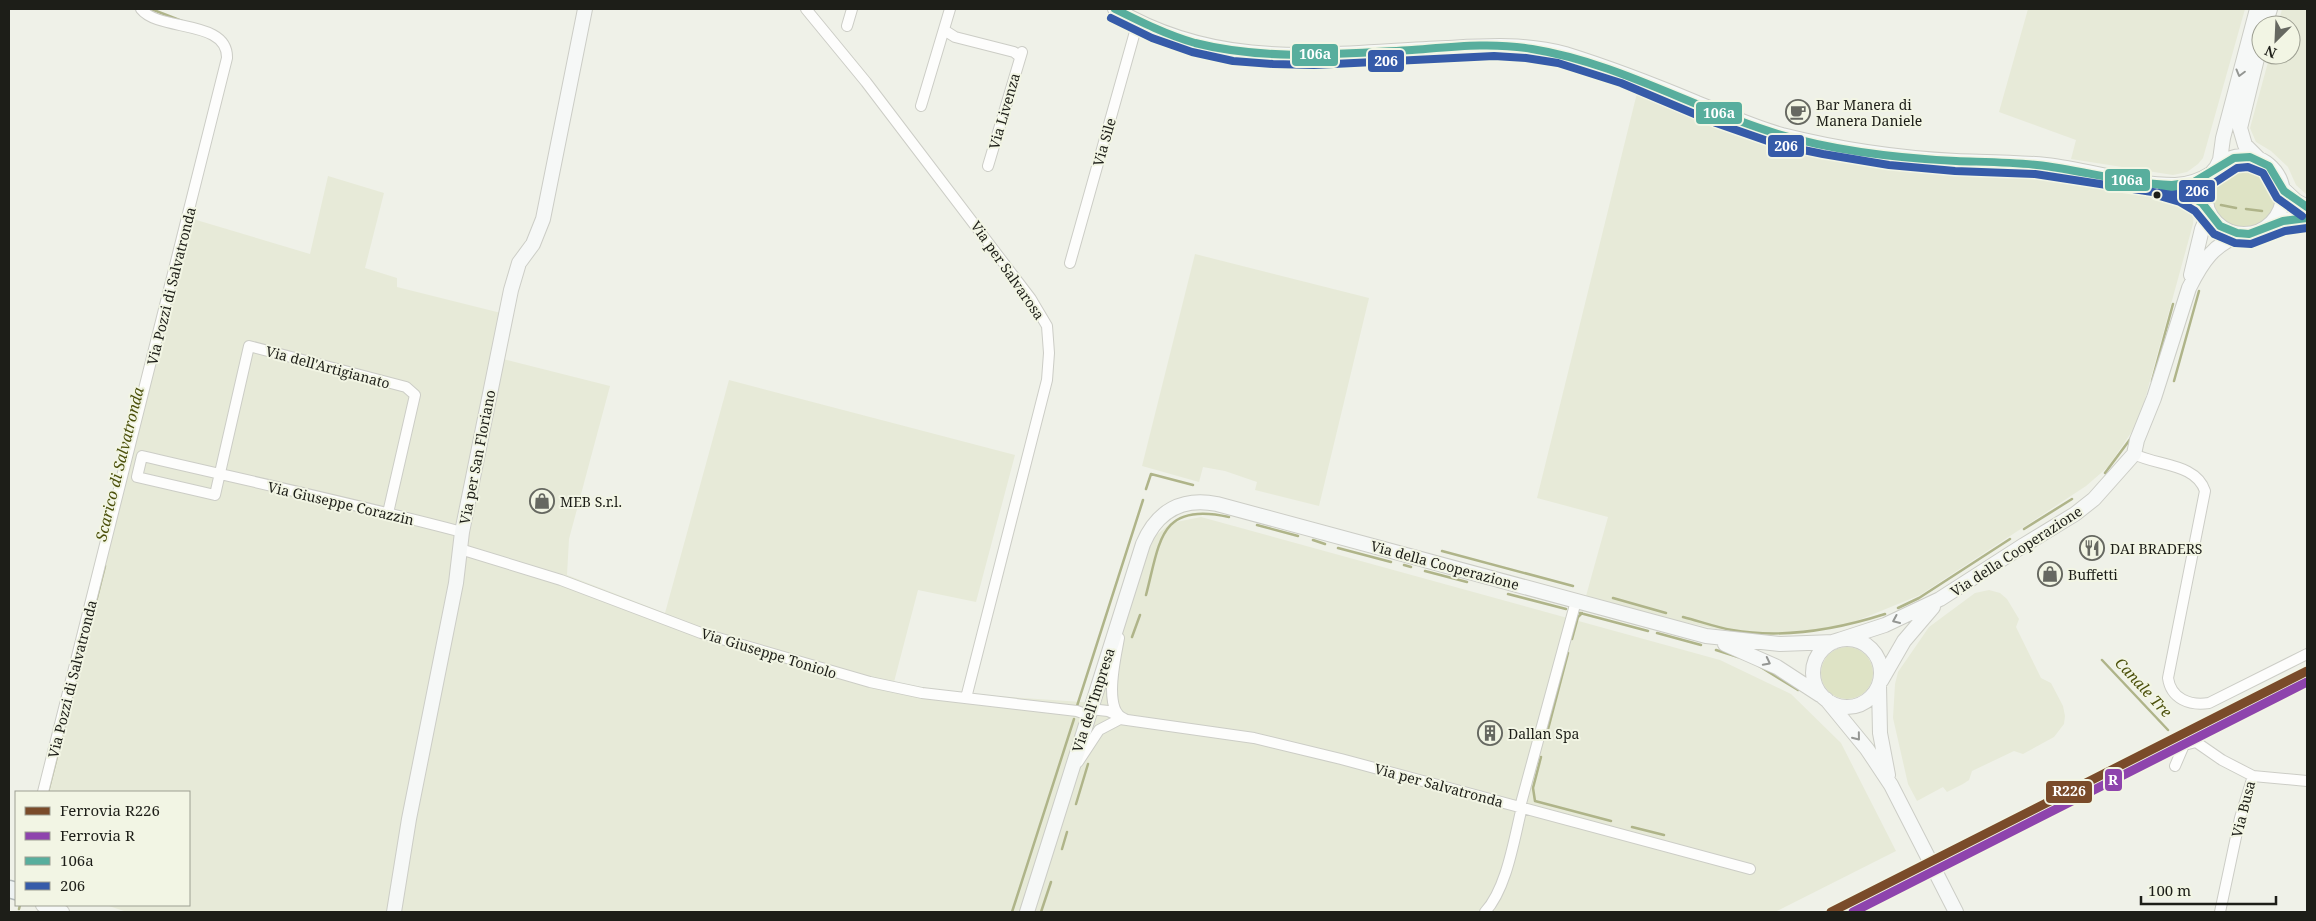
<svg xmlns="http://www.w3.org/2000/svg" width="2316" height="921" font-family="'Noto Serif',serif">
<rect width="100%" height="100%" fill="#eff1e8"/>
<path fill="#e7ead8" d="M2028,9H2245L2203,158L2198,164L2187,172L2173,175L2071,159L2076,140L1999,112Z
M2282,9H2307V195L2296,185L2288,167L2271,151L2256,142L2250,128L2270,55H2291V25H2278Z
M1638,89L1747,131L1793,145L1923,165L2028,172L2187,202L2194,212L2193,224L2139,421L2108,467L2086,486L1920,595L1849,624L1788,634L1726,631L1647,614L1586,596L1608,517L1537,498Z
M328,176L384,193L365,268L397,278V287L501,313L503,359L610,386L569,539L567,575L665,613L729,380L1015,455L976,602L918,590L894,682L953,693L1096,703L1148,542L1171,523L1201,517L1720,660L1791,694L1841,743L1896,851L1775,912H127L106,905H189V792H41L193,219L310,254Z
M1195,254L1369,298L1319,506L1255,490L1257,482L1225,471L1203,467L1199,482L1142,466Z
M1989,590L2000,593L2007,599L2019,619L2016,627L2041,678L2051,683L2063,706L2065,716L2064,724L2054,737L2023,754L2014,751L1972,771L1969,780L1963,784L1947,792L1943,787L1917,801L1908,784L1893,718L1895,684L1898,672L1929,627L1975,593Z"/>
<path fill="#dee3c5" d="M2212 196a32 32 0 1 1 64 0a32 32 0 1 1-64 0Z
M1821 673a26 26 0 1 1 52 0a26 26 0 1 1-52 0Z"/>
<g fill="none" stroke-linecap="round" stroke-linejoin="round">
<path stroke="#afb489" stroke-width="2.5" d="M151,9L182,21
M1198,50C1240,65 1281,63 1325,61
M1376,59L1471,54L1538,56L1633,85L1741,130
M1757,137L1800,147
M1876,160L1936,172L2059,177L2109,184
M2221,205L2236,208
M2246,209L2262,211
M2152,381L2173,304
M2174,381L2199,291
M2105,473L2131,438
M1146,489L1151,474L1193,485
M1257,525L1298,536
M2024,529L2072,499
M1313,540L1325,544
M1338,548L1391,562
M1442,551L1573,586
M1404,565L1411,567
M1425,571L1467,582
M1508,594L1566,609
M1146,595C1160,542 1159,501 1229,517
M1613,598L1666,613
M1898,608L1919,598L2010,539
M1580,613L1648,631
M1683,617C1699,621 1715,627 1732,630C1784,639 1835,630 1885,614
M1657,633L1701,645
M1132,637L1140,615
M1572,639L1578,617L1582,613
M1716,650L1738,657
M2102,660L2168,730
M1759,666L1798,690
M1077,706L1143,500
M1546,737L1568,653
M1541,757L1533,788L1535,801L1611,821
M48,792L105,566
M1076,804L1088,764
M1632,827L1664,835
M1062,849L1067,832
M19,909L20,905
M1012,912L1074,719
M1041,912L1051,882"/>
<defs>
<path id="street" d="M806,9L866,82L1031,299L1047,326L1049,353L1047,380L966,698
M847,26L852,9
M944,30L955,37L1014,52L1020,57
M921,106L950,9
M988,166L1022,52
M1070,263L1138,21
M2134,454C2157,466 2196,463 2205,491L2168,678C2171,699 2190,706 2209,703L2307,654
M388,513L415,395L406,387L249,346L222,464L215,495L137,477L142,456C249,481 356,504 462,532
M460,549L561,580L701,633L870,682L922,693L1077,711L1088,715
M1119,638C1116,656 1102,712 1125,719
M1090,709L1108,711L1119,716
M1078,762L1099,730L1120,719L1254,738L1341,759L1750,869
M2175,766L2184,745L2196,742L2222,760L2253,776L2240,818L2220,912
M2253,776L2307,781
M43,792L227,58C228,19 159,32 141,9
M1520,807L1576,601
M1485,912C1507,888 1514,839 1522,807"/>
<path id="secondary" d="M1115,9C1223,73 1329,53 1446,48C1485,46 1526,43 1565,54C1610,68 1654,85 1697,103C1725,114 1753,127 1782,135C1838,149 1899,158 1956,161C1986,162 2016,162 2046,165C2089,170 2132,185 2175,185C2188,185 2201,180 2212,173
M2265,25L2270,9
M2205 195a39 39 0 1 1 78 0a39 39 0 1 1-78 0Z
M2260,160L2245,145L2240,128L2261,42
M2216,168L2220,160L2223,138L2257,9
M2169,188L2184,193L2207,206
M2282,188L2296,201L2307,207
M2270,225L2290,219L2307,218
M2191,275L2202,229L2209,212
M1813 673a34 34 0 1 1 68 0a34 34 0 1 1-68 0Z
M1839,640L1885,625L1940,599L2024,545L2075,514L2094,499L2134,454L2137,440L2154,398L2189,288C2202,262 2214,243 2243,234
M1725,644L1777,667L1820,695
M1881,681L1904,641L1933,607
M1879,685L1880,733L1888,775
M1826,699L1867,749L1891,785L1956,912
M43,905L62,912
M394,912L409,819L456,583L462,532L511,290L519,263L533,244L543,219L585,9
M1027,912L1143,544C1157,511 1182,497 1217,504L1706,636L1780,644L1834,642"/>
<path id="primary" d="M9,889L16,891"/>
</defs>
<use href="#street" stroke="#cccdc6" stroke-width="12"/>
<use href="#secondary" stroke="#cccdc6" stroke-width="16"/>
<use href="#primary" stroke="#b4bbbb" stroke-width="19"/>
<use href="#street" stroke="#fdfdfc" stroke-width="10"/>
<use href="#secondary" stroke="#f6f8f7" stroke-width="14"/>
<use href="#primary" stroke="#eef3f3" stroke-width="16"/>
<defs>
<path id="bus-1" d="M1115,9C1141,22 1167,35 1195,43C1266,61 1340,54 1412,50C1451,47 1492,42 1532,49C1619,63 1694,109 1778,134C1835,151 1897,158 1956,161C1983,162 2010,162 2037,165C2082,170 2127,184 2172,185L2194,182L2234,158L2250,157L2269,166L2284,191L2307,207
M2159,185L2184,193L2202,203L2220,226L2237,233L2249,234L2283,221L2307,218"/>
<path id="bus-2" d="M1111,18L1152,38L1192,52L1233,61L1273,64L1314,65L1494,56L1526,58L1558,63L1621,83L1716,123L1779,145L1823,154L1889,165L1955,171L2035,174L2172,195L2197,191L2211,185L2237,168L2248,167L2263,173L2277,198L2302,216
M2156,195L2180,202L2195,211L2214,234L2235,243L2251,244L2285,231L2307,228"/>
</defs>
<use href="#bus-1" stroke="#f2f5e4" stroke-width="11"/>
<use href="#bus-2" stroke="#f2f5e4" stroke-width="11"/>
<use href="#bus-1" stroke="#58ae9d" stroke-width="8"/>
<use href="#bus-2" stroke="#365ba9" stroke-width="8"/>
<defs>
<path id="rail-1" d="M1831,912L2307,671"/>
<path id="rail-2" d="M1853,912L2307,682"/>
</defs>
<use href="#rail-1" stroke="#f2f5e4" stroke-width="12"/>
<use href="#rail-2" stroke="#f2f5e4" stroke-width="12"/>
<use href="#rail-1" stroke="#7a4b2a" stroke-width="9"/>
<use href="#rail-2" stroke="#8e44ad" stroke-width="9"/>
</g>
<defs><path id="oneway-chevron" d="M-2-3.5L2.5 0L-2 3.5" fill="none" stroke-width="1.6" stroke-linecap="round" stroke-linejoin="round" transform="scale(1.25)"/></defs>
<g stroke="#949693">
<use href="#oneway-chevron" transform="translate(2240 73) rotate(105)"/>
<use href="#oneway-chevron" transform="translate(1896 620) rotate(156)"/>
<use href="#oneway-chevron" transform="translate(1767 662) rotate(27)"/>
<use href="#oneway-chevron" transform="translate(1857 737) rotate(51)"/>
</g>
<defs>
<symbol id="cafe-ring" viewBox="-11 -11 22 22"><circle r="9.5" fill="#f2f5e4" stroke="#666861" stroke-width="1.5"/><path d="M-5.5-4.5H6V0H3Q3 3.5 0 3.5H-2.5Q-5.5 3.5-5.5 0ZM3-3.2v2h1.7v-2ZM-6 4.5H4V6H-6Z" fill="#666861"/></symbol>
<symbol id="shop-ring" viewBox="-11 -11 22 22"><circle r="9.5" fill="#f2f5e4" stroke="#666861" stroke-width="1.5"/><path d="M-5-2.5h2.3a2.7 3.5 0 0 1 5.4 0H5L5.5 6h-11ZM-1.5-2.5h3a1.5 2.3 0 0 0-3 0Z" fill="#666861"/></symbol>
<symbol id="restaurant-ring" viewBox="-11 -11 22 22"><circle r="9.5" fill="#f2f5e4" stroke="#666861" stroke-width="1.5"/><path d="M-5-6h1v4h1v-4h1v4h1v-4h1v5L-1.5 .5V6h-2V.5L-5-1ZM5-6V6H3V1.5H1.5Q1.5-4 5-6Z" fill="#666861"/></symbol>
<symbol id="building-ring" viewBox="-11 -11 22 22"><circle r="9.5" fill="#f2f5e4" stroke="#666861" stroke-width="1.5"/><path d="M-4-6H4V6H1V3H-1V6H-4ZM-2.5-4.3h1.7v1.8h-1.7ZM.8-4.3h1.7v1.8H.8ZM-2.5-1h1.7V.8h-1.7ZM.8-1h1.7V.8H.8Z" fill="#666861"/></symbol>
</defs>
<g fill-rule="evenodd">
<use href="#cafe-ring" x="1784" y="98" width="28" height="28"/>
<use href="#shop-ring" x="528" y="487" width="28" height="28"/>
<use href="#restaurant-ring" x="2078" y="534" width="28" height="28"/>
<use href="#shop-ring" x="2036" y="560" width="28" height="28"/>
<use href="#building-ring" x="1476" y="719" width="28" height="28"/>
</g>
<circle fill="#1d1e18" stroke="#f2f5e4" stroke-width="2" cx="2157" cy="195" r="4.5"/>
<g text-anchor="middle" dominant-baseline="central" stroke-width="4" stroke-linejoin="round" paint-order="stroke">
<g font-size="14" fill="#1d1e18" stroke="#f2f5e4" text-anchor="start">
<text x="1816" y="104">Bar Manera di<tspan x="1816" dy="16">Manera Daniele</tspan></text>
<text x="560" y="501">MEB S.r.l.</text>
<text x="2110" y="548">DAI BRADERS</text>
<text x="2068" y="574">Buffetti</text>
<text x="1508" y="733">Dallan Spa</text>
</g>
<g font-size="14" fill="#1d1e18" stroke="#f2f5e4">
<text transform="translate(1004 111) rotate(-74)">Via Livenza</text>
<text transform="translate(1104 142) rotate(-74)">Via Sile</text>
<text transform="translate(1008 270) rotate(55)">Via per Salvarosa</text>
<text transform="translate(171 286) rotate(-76)">Via Pozzi di Salvatronda</text>
<text transform="translate(328 367) rotate(15)">Via dell'Artigianato</text>
<text transform="translate(477 457) rotate(-79)">Via per San Floriano</text>
<text transform="translate(341 503) rotate(13)">Via Giuseppe Corazzin</text>
<text transform="translate(2016 551) rotate(-33)">Via della Cooperazione</text>
<text transform="translate(1445 565) rotate(15)">Via della Cooperazione</text>
<text transform="translate(769 653) rotate(17)">Via Giuseppe Toniolo</text>
<text transform="translate(72 679) rotate(-76)">Via Pozzi di Salvatronda</text>
<text transform="translate(1093 700) rotate(-72)">Via dell'Impresa</text>
<text transform="translate(1439 785) rotate(15)">Via per Salvatronda</text>
<text transform="translate(2243 809) rotate(-76)">Via Busa</text>
</g>
<g font-size="15" font-style="italic" fill="#4c510c" stroke="#f2f5e4">
<text transform="translate(119 464) rotate(-76)">Scarico di Salvatronda</text>
<text transform="translate(2144 687) rotate(47)">Canale Tre</text>
</g>
</g>
<g stroke="#f2f5e4" stroke-width="2">
<rect x="1291" y="43" width="48" height="24" rx="5" fill="#58ae9d"/>
<rect x="1367" y="49" width="38" height="24" rx="5" fill="#365ba9"/>
<rect x="1695" y="101" width="48" height="24" rx="5" fill="#58ae9d"/>
<rect x="1767" y="134" width="38" height="24" rx="5" fill="#365ba9"/>
<rect x="2104" y="168" width="47" height="24" rx="5" fill="#58ae9d"/>
<rect x="2178" y="179" width="38" height="24" rx="5" fill="#365ba9"/>
<rect x="2104" y="768" width="19" height="24" rx="5" fill="#8e44ad"/>
<rect x="2045" y="780" width="48" height="24" rx="5" fill="#7a4b2a"/>
</g>
<g font-size="14" text-anchor="middle" font-weight="bold" fill="#fff">
<text x="1315" y="59">106a</text>
<text x="1386" y="66">206</text>
<text x="1719" y="118">106a</text>
<text x="1786" y="151">206</text>
<text x="2127" y="185">106a</text>
<text x="2197" y="196">206</text>
<text x="2113" y="785">R</text>
<text x="2069" y="796">R226</text>
</g>
<rect width="2316" height="921" fill="none" stroke="#1d1e18" stroke-width="20"/>
<rect x="15" y="791" width="175" height="115" fill="#f2f5e4" stroke="#9d9f92"/>
<rect x="25" y="807" width="25" height="8" fill="#7a4b2a" stroke="#9d9f92"/>
<text x="60" y="816" font-size="15" fill="#1d1e18">Ferrovia R226</text>
<rect x="25" y="832" width="25" height="8" fill="#8e44ad" stroke="#9d9f92"/>
<text x="60" y="841" font-size="15" fill="#1d1e18">Ferrovia R</text>
<rect x="25" y="857" width="25" height="8" fill="#58ae9d" stroke="#9d9f92"/>
<text x="60" y="866" font-size="15" fill="#1d1e18">106a</text>
<rect x="25" y="882" width="25" height="8" fill="#365ba9" stroke="#9d9f92"/>
<text x="60" y="891" font-size="15" fill="#1d1e18">206</text>
<g transform="translate(2276 40) rotate(204)"><circle r="24" fill="#f2f5e4" stroke="#9d9f92"/>
<path d="M0-4L9 19L0 12L-9 19Z" fill="#666861"/>
<text y="-8" font-size="14" font-weight="bold" text-anchor="middle" fill="#1d1e18">N</text>
</g>
<path d="M2141 896v8h135v-8" fill="none" stroke="#1d1e18" stroke-width="2.5"/>
<text x="2148" y="896" font-size="15" fill="#1d1e18" stroke="#f2f5e4" stroke-width="4" paint-order="stroke">100 m</text>
</svg>
